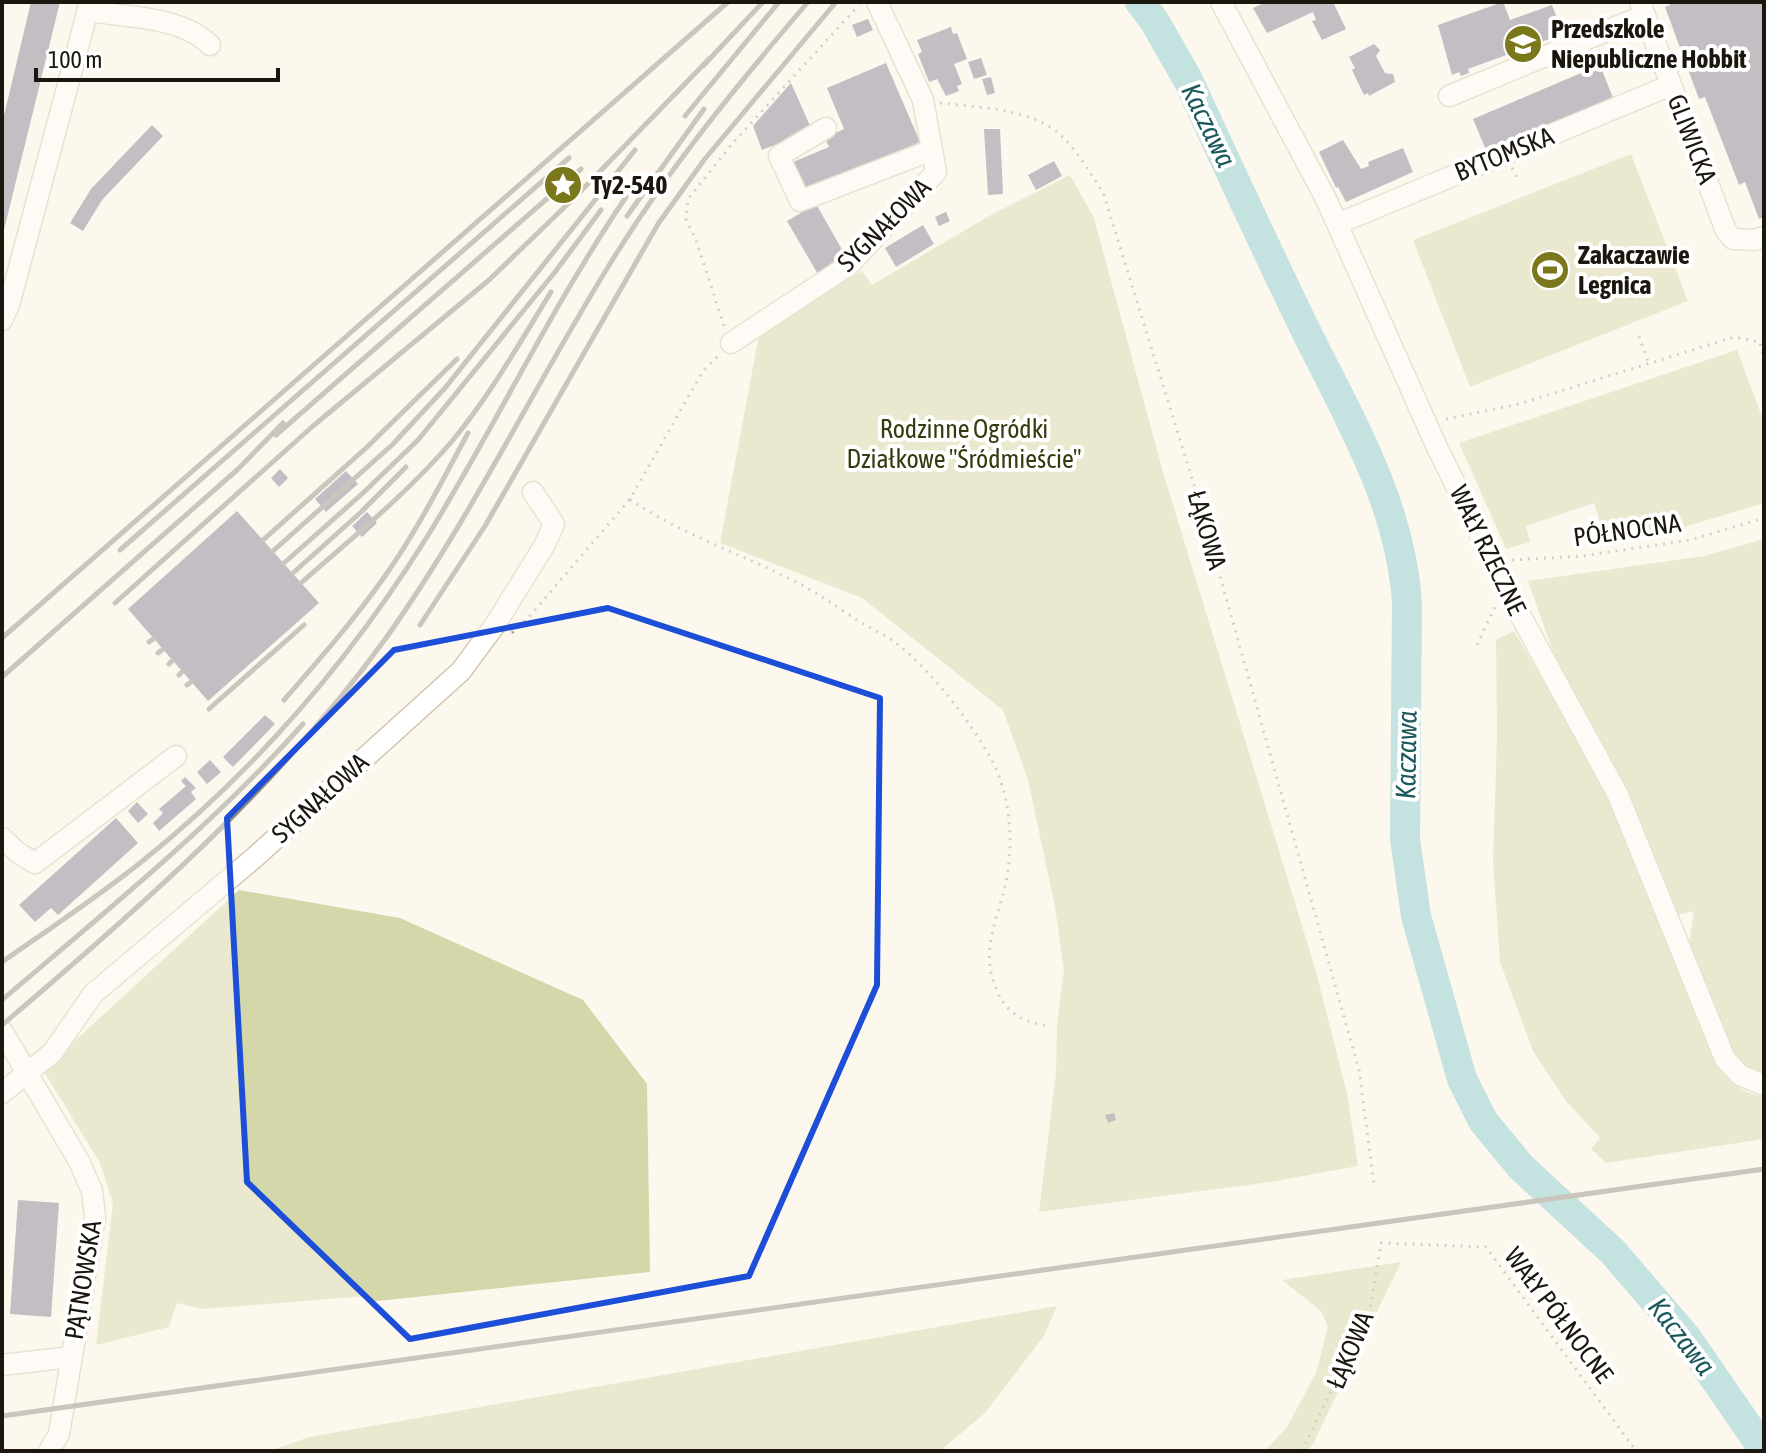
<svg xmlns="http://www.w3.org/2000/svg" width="1766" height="1453" font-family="'Asap Condensed',sans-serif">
<rect width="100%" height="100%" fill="#fdf8ee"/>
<path fill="#d3d7aa" d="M1631,154L1688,301L1470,387L1413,240Z
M1070,175L1094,218L1163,472L1315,968L1347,1093L1358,1166L1271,1182L1039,1212L1056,1073L1057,1024L1064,970L1055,907L1028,780L1003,710L862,598L720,543L759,335L796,309L862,271L872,285L989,216Z
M1737,350L1764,422V503L1671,531L1605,538L1594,503L1526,526L1530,542L1506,549L1459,443Z
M1764,539V1079L1732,1058L1688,952L1694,911L1675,916L1558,666L1528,581L1704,556Z
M1514,631L1603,783L1718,1068C1732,1082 1744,1095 1764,1096V1139L1606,1163L1591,1149L1600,1138L1566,1101L1533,1051L1500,962L1493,861L1497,735L1496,640Z
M239,890L400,918L583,1000L647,1084L650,1272L368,1302L367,1296L203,1309L177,1303L169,1327L96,1345L113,1203L100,1163L43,1070Z
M1401,1262L1313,1444L1307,1451H1265L1287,1427L1316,1373L1328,1327L1321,1311L1282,1280Z
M1057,1306L1044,1336L985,1413L940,1451H270L309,1437Z"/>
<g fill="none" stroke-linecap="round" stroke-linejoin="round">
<path stroke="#7fc8cc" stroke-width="30" d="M1140,2L1155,22L1188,80C1226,162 1264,245 1304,327C1347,415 1401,503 1407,603L1405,839L1416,916L1462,1079L1483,1121L1521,1167L1613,1252L1686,1337L1764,1450"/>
</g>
<path fill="#7e768e" d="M31,2H60L2,238V124Z
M1266,2H1333L1346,29L1322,40L1312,21L1316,20L1313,12L1267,33L1253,8Z
M1503,2L1510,20L1552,5L1563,34L1468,69L1469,73L1461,76L1459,72L1452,75L1438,25Z
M1669,2H1764V217L1759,219L1745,182L1739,185L1705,97L1699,99L1665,7L1670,5Z
M868,19L873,30L857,37L852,25Z
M951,27L953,34L957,33L967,59L954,64L962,84L957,86L959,91L946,96L937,79L929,82L918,54L922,52L917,40Z
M1374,44L1380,50L1376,56L1385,73L1393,74L1395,82L1369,96L1368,93L1364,95L1352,70L1355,68L1349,57Z
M981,58L987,75L974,79L968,62Z
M886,63L920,142L806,191L793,162L829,147L825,138L844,129L827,88Z
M1600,65L1613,98L1486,150L1473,119Z
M991,77L995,93L987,95L982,79Z
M791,83L812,130L762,150L753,126Z
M152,125L163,136L102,200L83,231L70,223L91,189Z
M984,129H1000L1003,194L988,195Z
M1343,140L1361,169L1369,166L1368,162L1403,148L1413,172L1346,202L1338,187L1336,188L1319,152Z
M1054,161L1062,176L1036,190L1028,175Z
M816,204L848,260L819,276L787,221Z
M946,212L950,221L939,226L935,217Z
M923,225L934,244L896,267L885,248Z
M280,469L288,478L279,487L271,478Z
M346,471L358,484L326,512L315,499Z
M237,511L319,603L208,701L128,609Z
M367,512L377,523L362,537L352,526Z
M265,715L275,724L233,767L223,757Z
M210,760L221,772L207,784L197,772Z
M185,777L196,788L191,792L196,799L159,831L153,823L163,813L159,809L186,786L181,781Z
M137,802L148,814L138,823L128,811Z
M116,818L138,843L58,915L51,908L35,922L19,905Z
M1114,1113L1116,1120L1108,1123L1105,1115Z
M18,1200L59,1203L51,1317L10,1314Z"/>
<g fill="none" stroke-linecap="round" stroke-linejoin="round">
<defs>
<path id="minor" d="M1221,2L1326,199L1435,443L1511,598L1618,795L1725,1059L1740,1075L1764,1085
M1640,2L1726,231L1733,239L1755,240L1764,237
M87,11C126,17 181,16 210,45
M1449,96L1645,15
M826,128L779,156L800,201L932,150
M1337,224L1671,85
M2,320L9,305L90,2
M731,343L849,265L936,172L923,100L877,2
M2,838L17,852L35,863L176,756
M3,1032L80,1163L92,1191L95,1217L59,1434L49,1451
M2,1093L52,1053L93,994L254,858L461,671L495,625L544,546L554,524L533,492
M2,1365L71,1357"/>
</defs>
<use href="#minor" stroke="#d1c5ad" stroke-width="23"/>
<path stroke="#a5a197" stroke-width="3" stroke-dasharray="2 6" stroke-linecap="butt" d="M940,103C974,107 1014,108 1045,124C1070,137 1088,170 1103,192L1198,498L1359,1070L1374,1184
M1512,168L1517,178
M724,326L696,240L686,219L688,199L732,144L859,5
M1639,336L1648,362
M1446,419L1519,404L1734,337L1760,342L1764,360
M630,499C677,532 731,550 782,575C808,587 830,602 854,618C867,627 883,633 896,643C931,670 970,721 991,759C1009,791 1013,835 1008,871C1002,912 978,948 996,988C1007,1016 1023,1021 1051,1027
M1512,560L1583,556L1690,540L1764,518
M512,633L529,617L630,499L703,371L719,355
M1477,645L1495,607
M259,1451H274
M1302,1451L1370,1310L1381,1243L1486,1247L1636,1451"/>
<use href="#minor" stroke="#fff" stroke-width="20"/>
<path stroke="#8f8a81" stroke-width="5" d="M703,66L763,2
M685,116L779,2
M627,216L704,109
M276,435L581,169
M263,540L366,448L457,359
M120,550L569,158
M273,551L392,445L445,388L635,150
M284,563L363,493L418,440L555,272L601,210
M293,573L360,513L406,467
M301,583C353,537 408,493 453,440C491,394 520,342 551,292
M115,603L313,426L489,280L576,196L710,58
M420,625L485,526L658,224L704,160L836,2
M2,638L728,2
M149,642L153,639
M158,653L162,650
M169,664L172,661
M179,675L182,672
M2,677L237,470L283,423
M187,685L191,682
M284,700C319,660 354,620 385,576C417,531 442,481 468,433
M209,709L304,625
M2,962C48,930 96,898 140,863C254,772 350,660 427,537C496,425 552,306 626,197
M2,1000C105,912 212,826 303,724
M2,1025C140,908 279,786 386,638C472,517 535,384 613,259C670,167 738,84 808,2
M2,1416L1764,1169"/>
</g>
<path d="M0 0H1766V1453H0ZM608,608L880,698L877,985L749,1276L410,1339L247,1182L227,818L394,650Z" fill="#fdf8ee" fill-opacity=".55" fill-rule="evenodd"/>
<path fill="none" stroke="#1d4ed8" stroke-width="6" stroke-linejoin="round" d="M608,608L880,698L877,985L749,1276L410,1339L247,1182L227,818L394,650Z"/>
<defs>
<symbol id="school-disc" viewBox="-11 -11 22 22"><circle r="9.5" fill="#7b771b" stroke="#fff"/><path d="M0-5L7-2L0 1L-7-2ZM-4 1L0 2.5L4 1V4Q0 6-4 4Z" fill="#fff"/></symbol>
<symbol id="sight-disc" viewBox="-11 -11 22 22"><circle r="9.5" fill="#7b771b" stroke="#fff"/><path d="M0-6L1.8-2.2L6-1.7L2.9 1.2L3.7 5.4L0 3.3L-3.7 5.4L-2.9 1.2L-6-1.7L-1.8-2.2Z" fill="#fff"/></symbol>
<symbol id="stadium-disc" viewBox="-11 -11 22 22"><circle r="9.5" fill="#7b771b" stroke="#fff"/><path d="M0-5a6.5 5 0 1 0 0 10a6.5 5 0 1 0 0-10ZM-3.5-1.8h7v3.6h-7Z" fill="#fff"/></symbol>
</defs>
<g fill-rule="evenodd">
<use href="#school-disc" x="1501" y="22" width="44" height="44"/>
<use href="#sight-disc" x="541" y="163" width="44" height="44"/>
<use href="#stadium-disc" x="1528" y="248" width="44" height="44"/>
</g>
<g text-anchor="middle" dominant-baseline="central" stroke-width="8" stroke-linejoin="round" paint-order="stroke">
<g font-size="26" font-weight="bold" fill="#1b170e" stroke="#fff" text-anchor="start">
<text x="1551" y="29">Przedszkole<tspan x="1551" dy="30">Niepubliczne Hobbit</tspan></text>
<text x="591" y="185">Ty2-540</text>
<text x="1578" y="255">Zakaczawie<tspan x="1578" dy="30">Legnica</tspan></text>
</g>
<g font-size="26" fill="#1b170e" stroke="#fff">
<text transform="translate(1692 139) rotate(69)">GLIWICKA</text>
<text transform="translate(1504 154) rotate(-22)">BYTOMSKA</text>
<text transform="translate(884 225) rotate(-45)">SYGNAŁOWA</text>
<text transform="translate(1207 530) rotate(74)">ŁĄKOWA</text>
<text transform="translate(1627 530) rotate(-8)">PÓŁNOCNA</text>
<text transform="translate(1488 550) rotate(64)">WAŁY RZECZNE</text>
<text transform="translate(320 798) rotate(-42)">SYGNAŁOWA</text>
<text transform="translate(83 1280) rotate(-81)">PĄTNOWSKA</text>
<text transform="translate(1559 1315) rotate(53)">WAŁY PÓŁNOCNE</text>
<text transform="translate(1350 1350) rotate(-67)">ŁĄKOWA</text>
</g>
<g font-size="26" fill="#37390e" stroke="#fff">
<text x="964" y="429">Rodzinne Ogródki<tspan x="964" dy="30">Działkowe "Śródmieście"</tspan></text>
</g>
<g font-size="28" font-style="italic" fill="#1b595d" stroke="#fff">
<text transform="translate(1209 125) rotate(64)">Kaczawa</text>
<text transform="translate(1406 755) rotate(-89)">Kaczawa</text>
<text transform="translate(1682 1336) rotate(52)">Kaczawa</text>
</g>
</g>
<rect width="1766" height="1453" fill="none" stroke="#1b170e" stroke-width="8"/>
<path d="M36 68v12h242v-12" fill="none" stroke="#1b170e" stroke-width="4"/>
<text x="48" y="68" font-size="24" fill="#1b170e" stroke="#ffffff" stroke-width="6" paint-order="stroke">100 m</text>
</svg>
